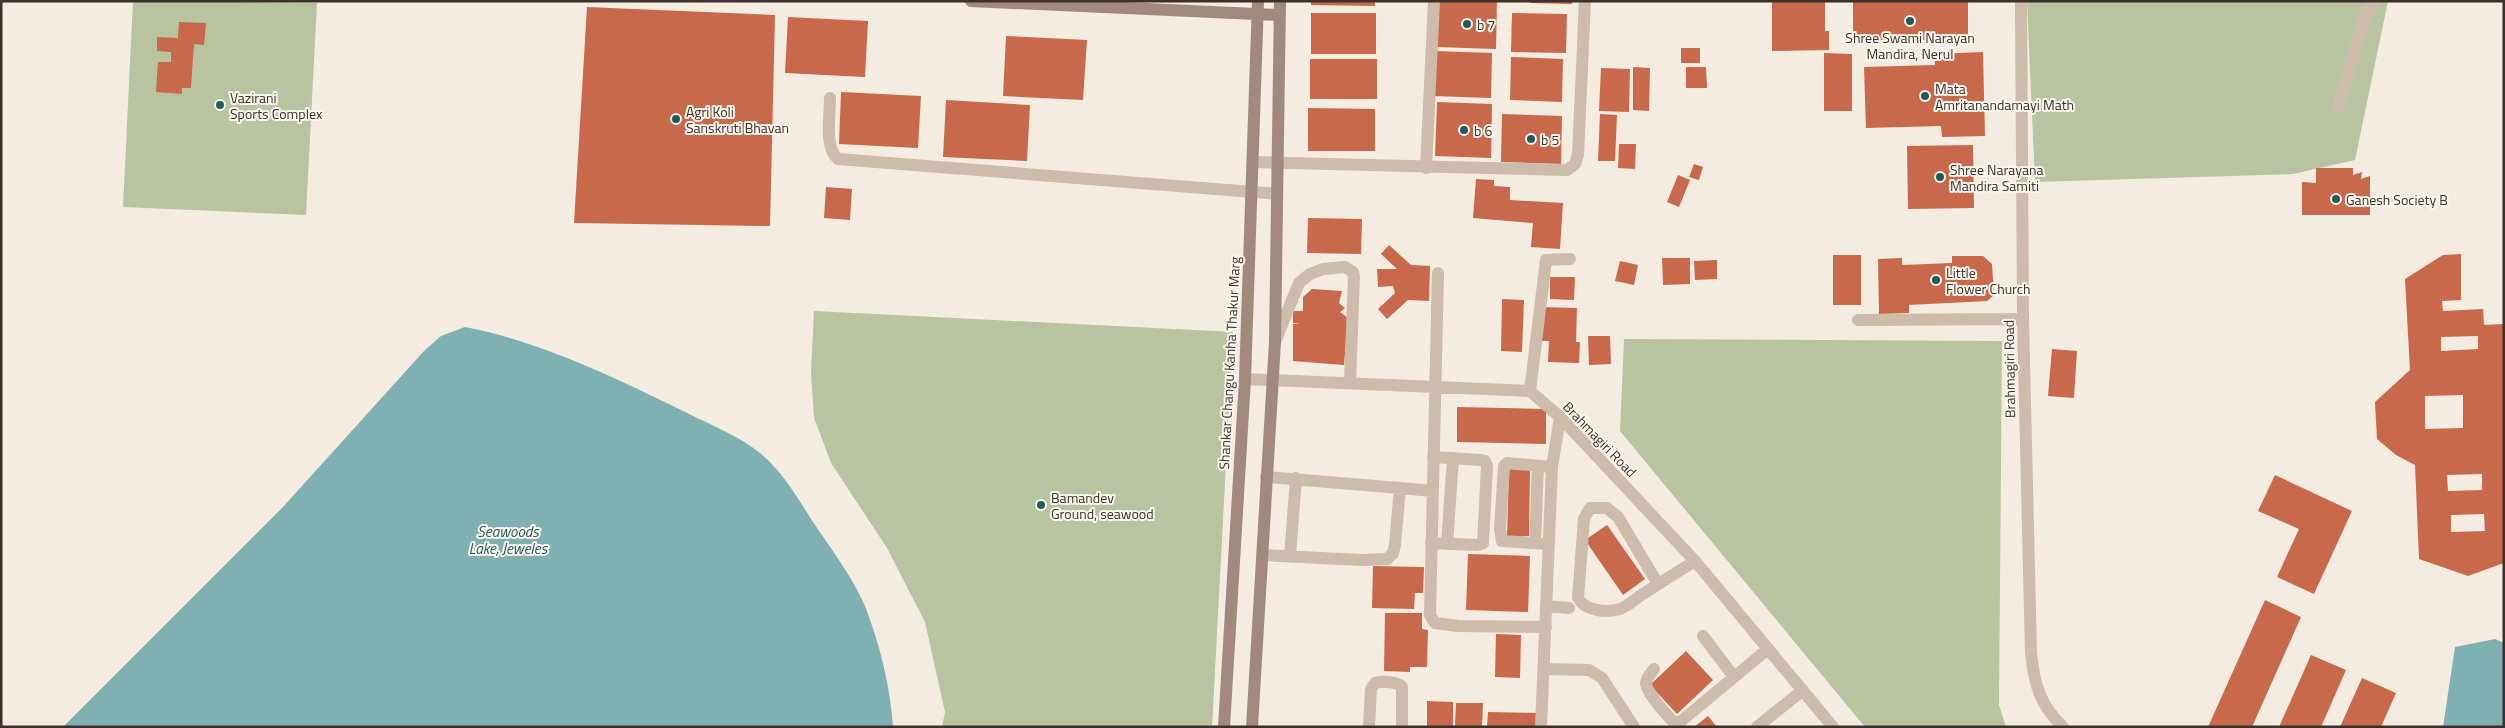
<svg xmlns="http://www.w3.org/2000/svg" width="2505" height="728" font-family="'Titillium Web',sans-serif">
<rect width="100%" height="100%" fill="#f4ebe1"/>
<path fill="#b8c4a0" d="M133,1L317,3L306,215L123,207Z
M2027,1H2388L2355,160L2293,174L2035,182Z
M814,311L1233,332L1212,727H942L945,712L925,622L887,548L831,463L814,418L811,372Z
M1624,339L2002,341L1999,705L2006,727H1865L1620,431Z"/>
<path fill="#7fb0b2" d="M465,327C540,341 623,381 691,415C714,426 740,437 760,453C783,472 797,497 813,522C830,547 853,578 865,606C880,645 890,685 893,727H63L283,507L424,351L441,336Z
M2495,639L2504,643V727H2443L2455,647Z"/>
<path fill="#c8694b" fill-rule="evenodd" d="M1311,1H1375V6L1311,5Z
M1438,1H1497L1496,49L1436,47Z
M1530,1H1572V4L1530,3Z
M1772,1H1825V31H1829V50L1772,51Z
M1853,1H1968V40H1853Z
M587,7L775,15L770,226L574,223Z
M1311,13H1376V54H1311Z
M1512,13L1567,14L1566,53L1511,52Z
M788,17L868,21L865,77L785,73Z
M179,22L206,23L204,45L194,44L191,88H182V94L156,92L158,62H171V52L157,51V37L178,38Z
M1006,36L1087,40L1083,100L1003,96Z
M1681,48H1700V63H1681Z
M1434,51L1492,53L1491,98L1432,96Z
M1983,52L1985,136L1942,137L1941,126L1866,128L1864,67L1935,65L1934,54Z
M1824,53L1852,54V111H1824Z
M1511,57L1563,59L1562,102L1510,100Z
M1310,59H1377V99H1310Z
M1633,67L1650,68L1649,111L1633,110Z
M1686,67H1706L1707,88H1686Z
M1601,68L1630,69L1629,112L1599,111Z
M841,92L921,96L918,148L839,144Z
M946,100L1030,105L1027,161L943,157Z
M1437,102L1492,104L1491,158L1435,156Z
M1308,108L1375,109V151H1308Z
M1502,114L1562,116L1561,164L1501,162Z
M1600,114L1617,115L1615,161H1598Z
M1619,144H1636L1635,169L1618,168Z
M1973,145L1974,208L1908,209L1907,146Z
M1694,164L1703,167L1699,180L1689,177Z
M2316,168H2353V175L2362,172L2361,179L2370,176V215H2302V182L2316,183Z
M1678,175L1690,180L1679,207L1667,202Z
M1476,179L1494,180V186L1510,187V200L1563,203L1560,249L1531,247L1533,223L1473,218Z
M826,187L852,189L850,220L824,218Z
M1308,218L1362,219L1361,254L1307,253Z
M1389,245L1411,265L1430,266L1429,301L1408,300L1387,319L1378,309L1395,293L1393,286L1378,287L1377,269H1397L1381,254Z
M2461,254V300L2442,301L2443,311L2483,309L2484,325L2504,324V563L2468,576L2419,559L2415,465L2396,455L2377,439L2375,402L2410,370L2405,279L2443,255ZM2478,336V349L2441,351V337ZM2463,395V428L2425,429V396ZM2482,474V490L2448,491L2447,475ZM2484,514L2485,531L2451,532V515Z
M1833,255H1861V305H1833Z
M1952,256H1983L1992,264L1994,295L1987,301L1909,305V313L1879,314L1878,259L1902,258V265L1952,263Z
M1662,258H1690V284L1663,285Z
M1717,260V279L1695,280L1694,261Z
M1620,261L1638,265L1634,285L1615,281Z
M1550,277H1575L1574,300L1550,299Z
M1312,289L1342,291L1339,303L1345,308L1340,312L1348,318L1344,365L1293,361V324L1300,323H1293V311H1303V297Z
M1502,299L1524,300L1522,352L1501,351Z
M1543,307L1577,308L1576,342H1580L1579,363L1548,362L1549,341H1541Z
M1588,336H1610L1611,364L1589,365Z
M2052,349L2077,351L2074,398L2048,396Z
M1457,407L1546,409V444L1457,442Z
M1509,469L1530,470L1529,536L1507,537Z
M2275,475L2352,511L2314,594L2277,577L2299,529L2258,511Z
M1607,525L1645,579L1623,595L1585,540Z
M1468,554L1530,556L1528,612L1466,610Z
M1373,566L1424,567L1423,593H1415L1414,609L1372,608Z
M2265,600L2301,617L2252,727H2208Z
M1385,613H1422V629L1428,630L1427,667H1410V672L1384,671Z
M1496,634L1521,635L1520,678L1495,677Z
M1686,651L1713,680L1677,714L1650,685Z
M2311,655L2346,670L2321,727H2279Z
M2362,678L2396,693L2381,727H2340Z
M1427,701L1453,702V727H1427Z
M1456,703H1483L1482,727H1455Z
M1488,712L1539,713V727H1487Z
M1708,716L1717,727H1694Z"/>
<g fill="none" stroke-linecap="round" stroke-linejoin="round">
<path stroke="#cdbbac" stroke-width="12" d="M2021,1L2023,319L2031,653C2034,684 2040,705 2063,727
M830,98C830,115 824,148 838,159L1277,194
M2338,108L2365,16L2375,1
M1254,162L1567,170L1575,164L1578,155L1585,1
M1426,168L1434,1
M1438,273L1430,615L1435,623L1458,626L1546,627
M1858,320L2023,319
M1275,342L1299,283L1310,274L1323,269L1345,267L1353,272L1354,277L1350,382
M1245,379L1530,391L1560,417L1695,561L1833,727
M1530,391L1546,260L1570,259
M1400,488L1432,491
M1431,543L1477,545L1483,543L1487,466L1485,461L1480,460L1433,457
M1535,543L1538,466
M1447,544L1453,458
M1549,544L1502,541L1500,529L1504,466L1507,463L1552,467
M1262,555L1361,560L1387,559L1393,553L1395,545L1400,488L1266,477
M1290,556L1296,478
M1658,584L1618,517L1607,508H1590L1584,519L1578,598C1585,611 1606,613 1620,609C1628,606 1635,599 1643,594C1660,583 1677,572 1695,561
M1546,606L1569,608
M1703,636L1734,677
M1544,669L1589,670L1602,678L1634,727
M1654,669C1650,674 1647,677 1646,683C1646,692 1667,716 1674,722H1680L1768,649
M1369,727L1371,689L1375,683C1383,681 1396,681 1402,687V727
M1541,727L1552,467L1560,417
M1757,727L1803,690"/>
<path stroke="#a18a7d" stroke-width="12" d="M971,1L1280,15
M1224,727L1245,379L1258,1
M1252,727L1275,342L1280,1"/>
</g>
<g fill="#1f5a5e" stroke="#fbf5ee" stroke-width="2">
<circle cx="1910" cy="21" r="5"/>
<circle cx="1467" cy="24" r="5"/>
<circle cx="1925" cy="96" r="5"/>
<circle cx="220" cy="105" r="5"/>
<circle cx="676" cy="119" r="5"/>
<circle cx="1464" cy="130" r="5"/>
<circle cx="1531" cy="139" r="5"/>
<circle cx="1940" cy="177" r="5"/>
<circle cx="2336" cy="199" r="5"/>
<circle cx="1936" cy="280" r="5"/>
<circle cx="1041" cy="505" r="5"/>
</g>
<g text-anchor="middle" dominant-baseline="central" stroke-width="4" stroke-linejoin="round" paint-order="stroke">
<g font-size="14" fill="#3b302b" stroke="#fbf5ee" text-anchor="start">
<text x="1477" y="24">b 7</text>
<text x="1910" y="37" text-anchor="middle">Shree Swami Narayan<tspan x="1910" dy="16">Mandira, Nerul</tspan></text>
<text x="1935" y="88">Mata<tspan x="1935" dy="16">Amritanandamayi Math</tspan></text>
<text x="230" y="97">Vazirani<tspan x="230" dy="16">Sports Complex</tspan></text>
<text x="686" y="111">Agri Koli<tspan x="686" dy="16">Sanskruti Bhavan</tspan></text>
<text x="1474" y="130">b 6</text>
<text x="1541" y="139">b 5</text>
<text x="1950" y="169">Shree Narayana<tspan x="1950" dy="16">Mandira Samiti</tspan></text>
<text x="2346" y="199">Ganesh Society B</text>
<text x="1946" y="272">Little<tspan x="1946" dy="16">Flower Church</tspan></text>
<text x="1051" y="497">Bamandev<tspan x="1051" dy="16">Ground, seawood</tspan></text>
</g>
<g font-size="14" fill="#3b302b" stroke="#fbf5ee">
<text transform="translate(1229 363) rotate(-87)">Shankar Changu Kanha Thakur Marg</text>
<text transform="translate(2009 369) rotate(-91)">Brahmagiri Road</text>
<text transform="translate(1600 439) rotate(46)">Brahmagiri Road</text>
</g>
<g font-size="15" font-style="italic" fill="#1f5a5e" stroke="#fbf5ee">
<text x="508" y="531">Seawoods<tspan x="508" dy="17">Lake, Jeweles</tspan></text>
</g>
</g>
<rect width="2505" height="728" fill="none" stroke="#3b302b" stroke-width="5"/>
</svg>
